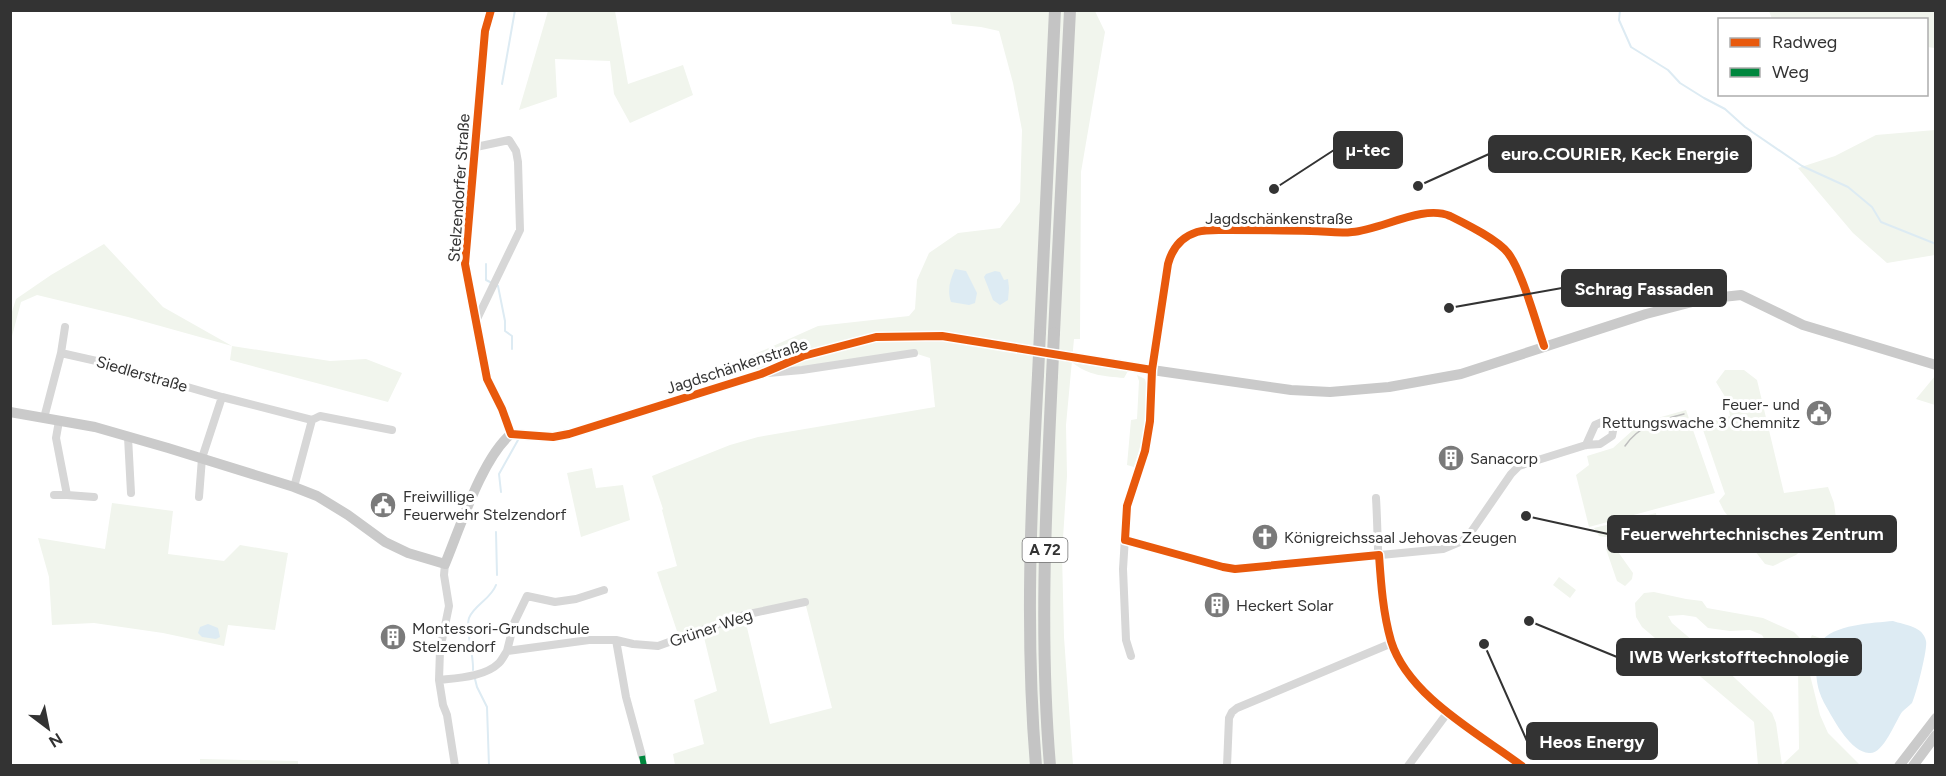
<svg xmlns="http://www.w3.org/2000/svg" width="1946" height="776" font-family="Figtree,sans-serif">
<rect width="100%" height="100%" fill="#fff"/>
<path fill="#f1f5ed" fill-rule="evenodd" d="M960,10L1095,11L1105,32L1081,172L1080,339H1074L1066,425L1067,476L1062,554L1064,637L1073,765H675L673,754L704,744L694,700L717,691L702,629L679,637L657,572L677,566L662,510L663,509L652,476L730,445L758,437L935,407L930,358L914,353L761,374L746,358L818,326L909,316L915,309L917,280L929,253L958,233L1000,228L1020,202L1022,130L1013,83L999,31L981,27L952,24L950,12ZM805,602L832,708L770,724L744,615Z
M548,11H615L628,84L683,65L693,95L630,123L614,94L610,61L555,59L557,97L519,110Z
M1769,11H1935V48L1927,47L1926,20L1772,19Z
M1935,130V255L1887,263L1853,233L1798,168L1835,156L1876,135Z
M104,244L163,307L232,346L330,361L366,359L402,373L388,402L230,360L232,346L128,317L37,295L21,302L11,340V315L16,299L51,275Z
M1073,363L1128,371L1124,378C1105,376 1089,376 1073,363Z
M1725,370H1744L1757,380L1784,493L1828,487L1834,503L1836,518L1796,555L1773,566L1765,564L1724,511L1719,501L1725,494L1701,424L1730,416L1727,400L1716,382Z
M1137,375L1145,379C1152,404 1142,443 1134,467L1127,465L1131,420L1137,419L1139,381Z
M1935,376V405L1916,399Z
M1686,410L1715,493L1589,527L1576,475L1589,465L1587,456L1613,448L1633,430L1647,421Z
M592,468L596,488L623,485L630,520L581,537L567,473Z
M112,503L173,511L168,554L224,561L240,545L288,553L275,630L228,625L224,646L163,633L94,623L52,625L49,577L38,538L105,549Z
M1656,513L1658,528L1605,537L1599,536L1594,528Z
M1606,549H1616L1633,573L1632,579L1625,586L1617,581Z
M1559,577L1576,590L1570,598L1553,585Z
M1654,592L1686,599L1702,601L1707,608L1763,618L1794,632L1800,638L1799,646L1769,647L1762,635L1750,630L1730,631L1708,628L1696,617L1683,615L1668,616L1672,623L1720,664L1772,713L1776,723L1782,765L1799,749L1798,665L1812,635L1820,638L1815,656L1808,667L1820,715L1828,733L1860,765H1758L1754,722L1642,627L1636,617L1635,603L1644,593Z
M200,759L298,761V765H200Z"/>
<path fill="#ddebf3" d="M955,269L966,271L977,293L975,303L969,305L951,302C947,290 950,280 955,269Z
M995,271L1000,272L1004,280L1008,279L1009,288L1008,300L1000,305L993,300L984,277L986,274Z
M1893,621C1905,625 1923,626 1926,641C1928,648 1916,695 1912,703C1909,706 1905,709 1902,712C1895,722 1883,755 1869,753C1851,752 1835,722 1827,708C1818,693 1816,682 1816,665C1816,658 1816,649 1820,643C1832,624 1874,623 1893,621Z
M208,624L218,628L220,637L216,639L202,637L198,633L200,627Z"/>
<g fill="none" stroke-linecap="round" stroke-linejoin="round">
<path stroke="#ddebf3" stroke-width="2" d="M1620,10L1619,20L1631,47L1668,70L1680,83L1704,98L1725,109L1745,127L1802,166L1848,187L1872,207L1881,222L1936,244
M502,84L515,10
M486,264V280L490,282
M496,285L498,286L505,321V331L512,336V349
M501,492L499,474L518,440
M496,532L497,575
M473,670C474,655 465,629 469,618C474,605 491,599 496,585
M475,679L477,687L487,707L489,766"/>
<path stroke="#d7d7d7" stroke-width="8" d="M491,10L485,31L465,264L487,379L502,409L511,434
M476,321L520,230L518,162L516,151L509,140L476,147
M61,353L65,327
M768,373L802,370L914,353
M44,418L61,353L101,362L222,397L312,420
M59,421L56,438L67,495L94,497
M128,437L131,493
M294,487L312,420L320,416L392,430
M54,495H67
M199,497L202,458L222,397
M1376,498C1380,562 1373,641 1422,691C1451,720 1489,741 1522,766
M1125,540L1223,567L1235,569L1443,549L1462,541L1469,535L1511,474L1519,466L1586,445L1600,444L1612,436L1613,431L1611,425L1602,422L1595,425L1586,445
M445,564L444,575L449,606L440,650L439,680L443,705L447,715L455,766
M616,640L626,697L642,756
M507,651L514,623L527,596L555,602L576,599L604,590
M1131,656L1126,640L1123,569L1127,506L1145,451L1150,421L1152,370L1168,264C1172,249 1181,237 1197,232C1207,229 1219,230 1229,230C1257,230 1284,230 1311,231C1325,231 1339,234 1352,232C1381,230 1423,204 1450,216C1466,224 1497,239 1508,253C1522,271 1536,323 1544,346
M439,680C457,678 485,677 499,663C502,660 505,654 507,651L589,640H616L633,644L658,646L744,615L805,602
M1227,766L1229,718L1232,712L1237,708L1392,643
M1408,766L1448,712"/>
<path stroke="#cacaca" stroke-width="10" d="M10,412L95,427L168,448L294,487L317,496L348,515L385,542L408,553L445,564C460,528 482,458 511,434L553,437L569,434L761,374L803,356L876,337L942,336L1152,370L1291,390L1330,392L1389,387L1461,374L1646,314L1704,299L1741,295L1803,325L1936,365
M1899,766L1936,718
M1913,766L1936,735"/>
<path stroke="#c4c4c4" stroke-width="12" d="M1040,332L1055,10
M1054,333L1070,10
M1036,766C1025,635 1031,505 1038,375
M1050,766C1039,636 1046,506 1052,376"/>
<path stroke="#bebebe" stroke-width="1.5" d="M1625,446C1639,425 1660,420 1684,414"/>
<path stroke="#c4c4c4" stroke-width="12" d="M1038,375L1040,332
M1052,376L1054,333"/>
<path stroke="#00873e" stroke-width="6" stroke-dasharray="12 6" stroke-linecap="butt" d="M642,756L644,766"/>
<defs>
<path id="cycleway" d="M491,10L485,31L465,264L487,379L502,409L511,434L553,437L569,434L761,374L803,356L876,337L942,336L1152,370
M1522,766C1478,733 1408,696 1391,641C1383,613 1381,584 1379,555L1235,569L1223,567L1125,540L1127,506L1145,451L1150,421L1152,370L1168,264C1172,249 1181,237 1197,232C1207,229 1219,230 1229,230C1257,230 1284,230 1311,231C1325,231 1339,234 1352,232C1381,230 1423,204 1450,216C1466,224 1497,239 1508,253C1522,271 1536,323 1544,346"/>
</defs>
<use href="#cycleway" stroke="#fff" stroke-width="11"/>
<use href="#cycleway" stroke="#e8590c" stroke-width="8"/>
</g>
<defs>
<symbol id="civic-disc" viewBox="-11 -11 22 22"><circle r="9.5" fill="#7a7a7a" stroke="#fff"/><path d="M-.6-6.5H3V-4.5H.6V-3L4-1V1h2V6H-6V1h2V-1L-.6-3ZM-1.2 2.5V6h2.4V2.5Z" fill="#fff"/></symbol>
<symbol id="building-disc" viewBox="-11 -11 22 22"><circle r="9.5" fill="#7a7a7a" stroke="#fff"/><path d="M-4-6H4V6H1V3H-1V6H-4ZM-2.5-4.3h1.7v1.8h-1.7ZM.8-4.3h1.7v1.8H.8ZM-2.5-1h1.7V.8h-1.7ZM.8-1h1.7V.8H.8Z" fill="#fff"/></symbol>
<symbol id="church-disc" viewBox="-11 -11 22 22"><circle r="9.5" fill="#7a7a7a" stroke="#fff"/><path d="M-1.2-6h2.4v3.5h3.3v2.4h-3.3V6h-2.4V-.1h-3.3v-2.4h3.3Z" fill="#fff"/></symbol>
</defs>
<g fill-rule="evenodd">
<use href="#civic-disc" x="1804" y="398" width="30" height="30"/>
<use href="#building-disc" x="1436" y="443" width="30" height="30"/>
<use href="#civic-disc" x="368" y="490" width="30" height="30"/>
<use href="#church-disc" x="1250" y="522" width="30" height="30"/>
<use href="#building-disc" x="1202" y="590" width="30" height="30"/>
<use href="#building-disc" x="378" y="622" width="30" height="30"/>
</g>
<g text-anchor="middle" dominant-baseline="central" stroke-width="6" stroke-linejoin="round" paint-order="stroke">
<rect fill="#fff" stroke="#707070" stroke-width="1.5" x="1022.5" y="538" width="45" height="24" rx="4.5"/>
<g font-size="15" font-weight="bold" fill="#333">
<text x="1045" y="550">A 72</text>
</g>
<g font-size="16" fill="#333" stroke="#fff">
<text transform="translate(459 188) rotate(-86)">Stelzendorfer Straße</text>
<text x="1279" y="218">Jagdschänkenstraße</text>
<text transform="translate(737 366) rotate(-18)">Jagdschänkenstraße</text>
<text transform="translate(142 374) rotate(16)">Siedlerstraße</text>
<text transform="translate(711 628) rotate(-19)">Grüner Weg</text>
</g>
<g font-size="16" fill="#333" stroke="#fff" text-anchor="start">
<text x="1800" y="404" text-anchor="end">Feuer- und<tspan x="1800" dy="18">Rettungswache 3 Chemnitz</tspan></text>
<text x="1470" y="458">Sanacorp</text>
<text x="403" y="496">Freiwillige<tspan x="403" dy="18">Feuerwehr Stelzendorf</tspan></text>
<text x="1284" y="537">Königreichssaal Jehovas Zeugen</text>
<text x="1236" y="605">Heckert Solar</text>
<text x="412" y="628">Montessori-Grundschule<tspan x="412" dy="18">Stelzendorf</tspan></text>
</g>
</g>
<path fill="none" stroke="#333" stroke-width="2" d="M1274 189L1334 150M1418 186L1489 154M1449 308L1562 288M1526 516L1608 534M1529 621L1617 657M1484 644L1527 741"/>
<g fill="#333" stroke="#fff" stroke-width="2">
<circle cx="1274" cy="189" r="6"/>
<circle cx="1418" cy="186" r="6"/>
<circle cx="1449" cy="308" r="6"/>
<circle cx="1526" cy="516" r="6"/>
<circle cx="1529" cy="621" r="6"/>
<circle cx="1484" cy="644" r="6"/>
</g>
<g fill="#333" stroke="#333" stroke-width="2">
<rect x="1334" y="132" width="68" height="36" rx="6"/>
<rect x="1489" y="136" width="262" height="36" rx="6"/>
<rect x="1562" y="270" width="164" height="36" rx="6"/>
<rect x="1608" y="516" width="288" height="36" rx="6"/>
<rect x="1617" y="639" width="244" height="36" rx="6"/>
<rect x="1527" y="723" width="130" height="36" rx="6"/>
</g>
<g font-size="18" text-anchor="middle" font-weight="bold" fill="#fff">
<text x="1368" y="156">µ-tec</text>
<text x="1620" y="160">euro.COURIER, Keck Energie</text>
<text x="1644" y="295">Schrag Fassaden</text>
<text x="1752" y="540">Feuerwehrtechnisches Zentrum</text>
<text x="1739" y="663">IWB Werkstofftechnologie</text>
<text x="1592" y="748">Heos Energy</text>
</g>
<rect width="1946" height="776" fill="none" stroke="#333333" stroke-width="24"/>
<rect x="1718" y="18" width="210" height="78" fill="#ffffff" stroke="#adadad" stroke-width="1.5"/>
<rect x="1730" y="38" width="30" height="9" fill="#e8590c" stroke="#adadad" stroke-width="1.5"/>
<text x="1772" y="48" font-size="18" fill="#333333">Radweg</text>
<rect x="1730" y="68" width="30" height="9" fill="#00873e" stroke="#adadad" stroke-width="1.5"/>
<text x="1772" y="78" font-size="18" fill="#333333">Weg</text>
<g transform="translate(48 728) rotate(148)" stroke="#ffffff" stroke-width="4.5" paint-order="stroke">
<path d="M0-4.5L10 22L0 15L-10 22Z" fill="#333333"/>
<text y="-9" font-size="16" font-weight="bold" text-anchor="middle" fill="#333333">N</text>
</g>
</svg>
